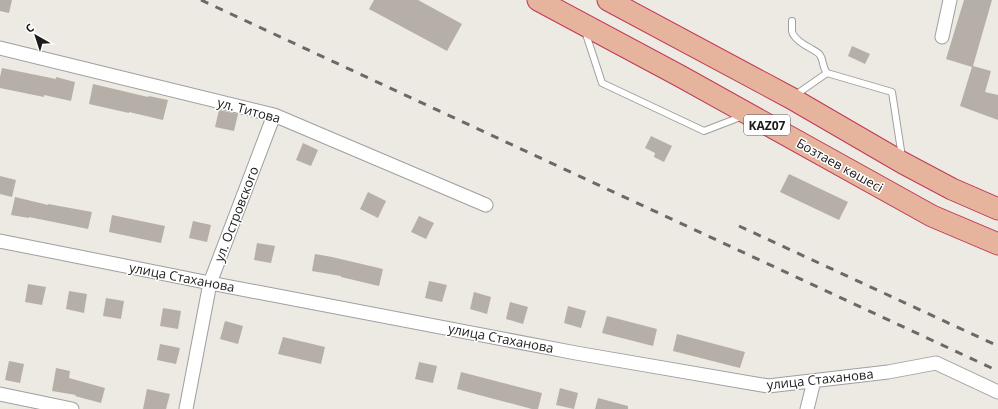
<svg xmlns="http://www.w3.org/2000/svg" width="998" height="409" font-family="'Open Sans',sans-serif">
<rect width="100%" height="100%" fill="#eceae2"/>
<path fill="#b5afa8" d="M0,0H12L9,13L0,11Z
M374,0H418L462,24L447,51L369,9Z
M964,0H992L973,66L991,71L985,92L998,95V120L960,106L972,67L946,59Z
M852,46L870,54L865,64L848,56Z
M2,68L56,79V77L75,82L71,101L44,95V97L0,88V77Z
M93,84L148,97L149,96L168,100L163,120L129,112V113L89,104Z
M219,110L238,114L234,131L215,127Z
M651,136L672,146L664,162L654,157L655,153L645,148Z
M303,143L318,150L311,166L296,160Z
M789,174L848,202L839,220L780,192Z
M0,176L16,180L12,197L0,194Z
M368,192L386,201L378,218L360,209Z
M15,197L48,205V204L92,212L88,229L29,217V218L11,215Z
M112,215L165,226L161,243L109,232Z
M419,216L434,223L426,239L411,232Z
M193,221L211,225L207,242L189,238Z
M257,243L275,246L271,263L254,260Z
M315,254L332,257L383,269L379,286L341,277V276L312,271Z
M429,281L447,285L442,302L425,298Z
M28,284L46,287L42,305L25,302Z
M69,291L87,294L84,313L66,309Z
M474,292L491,297L487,314L470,309Z
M106,298L124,301L121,319L103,316Z
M510,302L528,307L523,324L506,319Z
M568,306L586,311L581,328L564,323Z
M163,308L181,311L178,329L160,326Z
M607,316L657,329L653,346L602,333Z
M225,321L243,326L238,344L220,339Z
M677,334L745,352L740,368L673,351Z
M283,337L325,347L321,364L278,354Z
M160,344L180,348L176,364L157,360Z
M9,361L24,364L20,383L5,380Z
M419,362L437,366L433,383L415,379Z
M56,368L70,371L69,378L105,388L101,403L75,396L76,395L52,391Z
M461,372L542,393L538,409H532L457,389Z
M560,388L578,393L574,409L556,405Z
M147,389L170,394L166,409H143Z
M598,398L628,406V409H595Z"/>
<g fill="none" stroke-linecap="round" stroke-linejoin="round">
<defs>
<path id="service" d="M792,21C792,24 792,28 792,31C793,38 804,45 810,48C813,50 818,52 820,55C824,61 822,67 827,73
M585,31L602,83L704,131L743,116
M794,96L827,73L892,92L902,157"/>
<path id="minor" d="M942,37L950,0
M0,48L274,115L486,205
M0,241L210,283L576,353L768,386L888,372L936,363L998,392
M0,394L72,409
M186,409L210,283L274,115
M807,409L814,381"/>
<path id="trunk" d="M538,0L680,76L932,216L998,244
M608,0L791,98L903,163L952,189L998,209"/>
</defs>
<use href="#service" stroke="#9f9f9f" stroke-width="8"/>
<use href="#minor" stroke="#9f9f9f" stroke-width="15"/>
<use href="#trunk" stroke="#c23757" stroke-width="23"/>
<use href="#service" stroke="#fff" stroke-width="6"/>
<use href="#minor" stroke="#fff" stroke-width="13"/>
<use href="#trunk" stroke="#e6b49c" stroke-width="21"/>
<path stroke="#696969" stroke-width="3" stroke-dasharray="8 8" stroke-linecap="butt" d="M201,0L998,371
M739,226L998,346"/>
</g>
<g text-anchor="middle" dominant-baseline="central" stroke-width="3" stroke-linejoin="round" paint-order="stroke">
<rect fill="#fff" stroke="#5f5f5f" stroke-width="1" x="744" y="115" width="46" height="20" rx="3"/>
<g font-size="12" font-weight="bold" fill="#1b1b1b">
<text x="767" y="125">KAZ07</text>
</g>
<g font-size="13" fill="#1b1b1b" stroke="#fff">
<text transform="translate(249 110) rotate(15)">ул. Титова</text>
<text transform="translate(840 165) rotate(29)">Бозтаев көшесі</text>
<text transform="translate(236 214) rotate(-69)">ул. Островского</text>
<text transform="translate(182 277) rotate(11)">улица Стаханова</text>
<text transform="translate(501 338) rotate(11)">улица Стаханова</text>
<text transform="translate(820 379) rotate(-6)">улица Стаханова</text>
</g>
</g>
<g transform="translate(36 36) rotate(321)" stroke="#ffffff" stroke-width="3" paint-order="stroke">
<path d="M0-3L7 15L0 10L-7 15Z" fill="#1b1b1b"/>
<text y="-6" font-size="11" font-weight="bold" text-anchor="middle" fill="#1b1b1b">С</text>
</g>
</svg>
